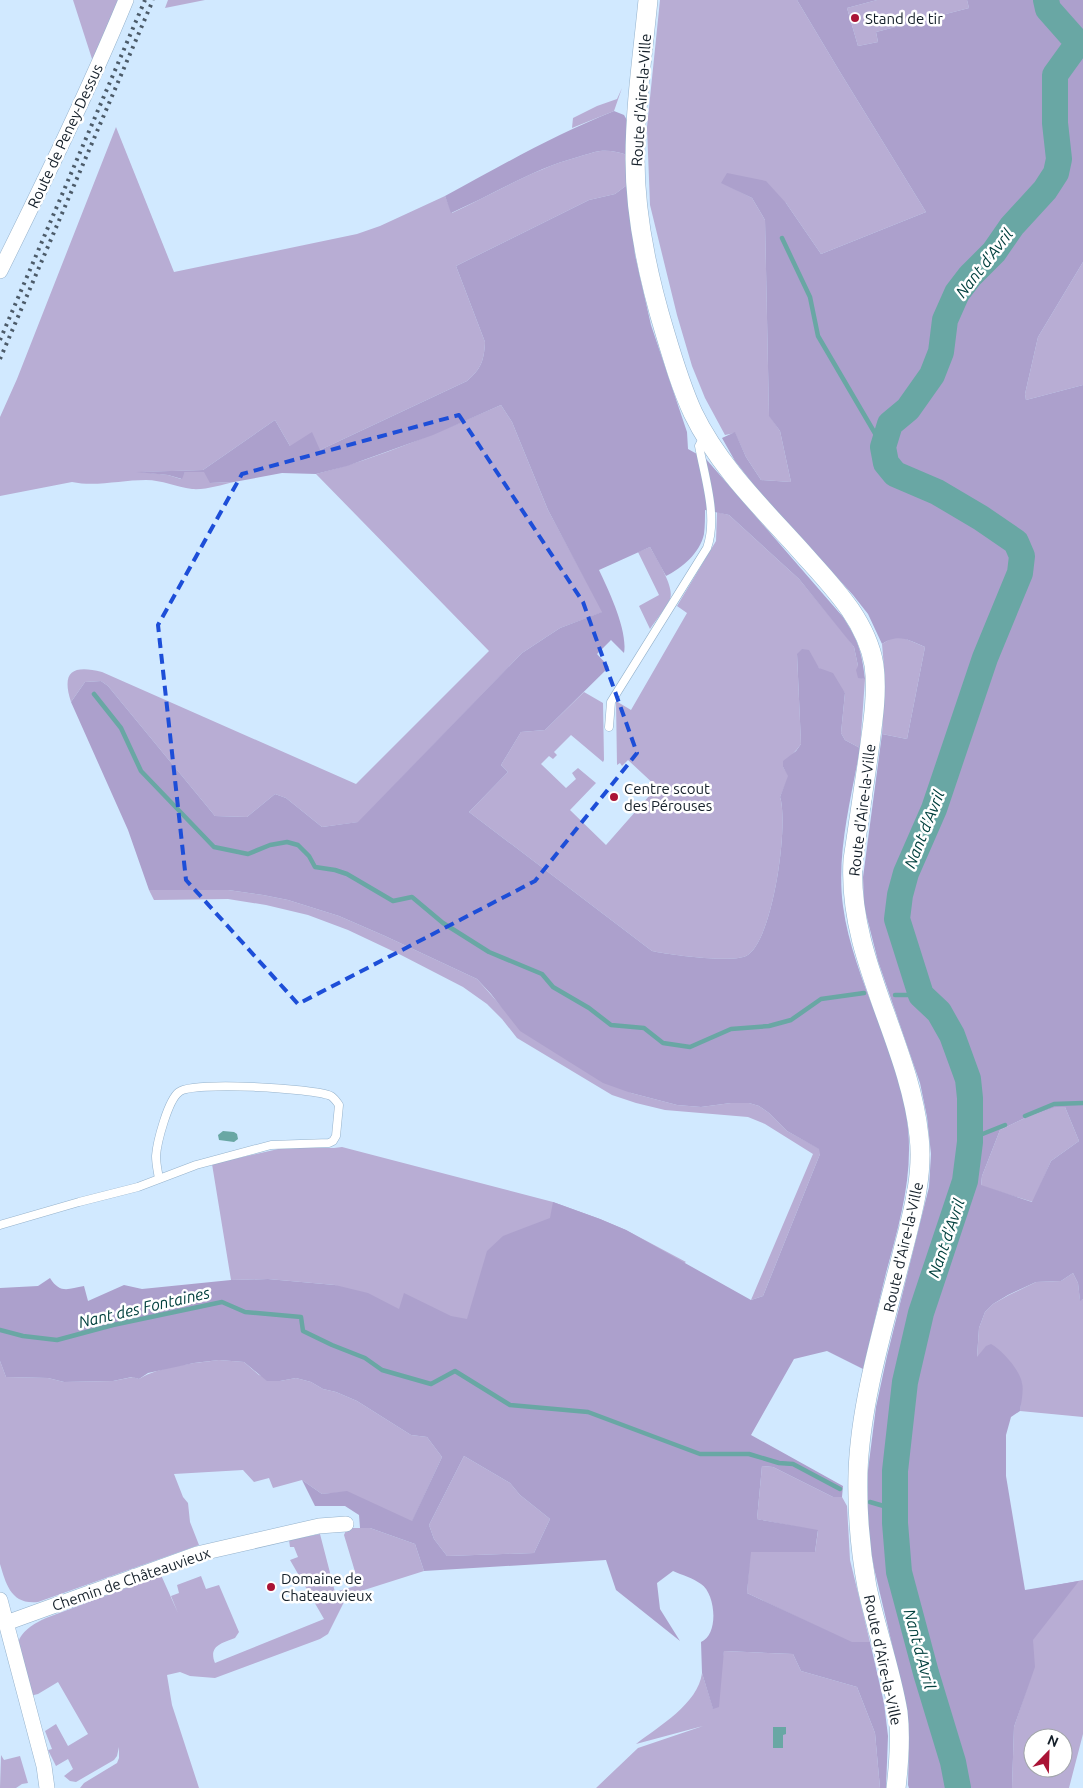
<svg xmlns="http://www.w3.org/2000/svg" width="1083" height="1788" font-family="Ubuntu,sans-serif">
<rect width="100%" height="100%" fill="#d1e9ff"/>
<path fill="#b8add4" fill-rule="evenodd" d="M73,0H118L93,62Z
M168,0H205L165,8Z
M660,0H797L840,72L926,212L821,254L786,203L721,182L752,198L765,220L769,415L780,431L791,482L761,480L746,457L735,433L725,435L705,398L692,366L677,315L650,205L647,127Z
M877,0H967L969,8L876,32L878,42L858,46L847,8Z
M622,88L614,111L572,128L573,118L597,106L617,99Z
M116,127L174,272L357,234L380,226L445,196L452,213C494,194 533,169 578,157C585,155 593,152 600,151C609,150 619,152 627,155V185L615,194L589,200L456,266L485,342C484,361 481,369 467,381L320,450L290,446L275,420L203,470L142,472L168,475L181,479L185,472H205L211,483L234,482C221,485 206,490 192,489C176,487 162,480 146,480C121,480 96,487 72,482L0,496V417L17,379Z
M1083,262V385L1026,400L1025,394L1038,337Z
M501,405L512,422L548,510L603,612L560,628L522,653L359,822L322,827L286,798L275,794L247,817L215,816L108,686L101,681L85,682L71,702C61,671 73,665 102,672L356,784L489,651L316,474C380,458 441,431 501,405Z
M717,512L729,515L799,579L846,636L854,647L858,666V677L865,679L860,748L845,740L841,733L845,693L819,668L797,654L801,744C795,753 788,757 783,767L789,776L780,797C789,823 773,943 746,956C730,963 671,955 652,951L469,812L508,772L501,765L521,732L545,730L584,692L603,703L604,760L603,762L571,735L554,752L557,755L553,759L549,756L541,764L566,788L576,779L572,773L578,768L596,783L570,810L606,845L657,787L628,760L622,766L620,763L617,765L616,701L631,710L687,613L677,606L716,541Z
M650,547C656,558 675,587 670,599C665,609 656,620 650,629L639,606L659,595L638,552Z
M892,638H904L925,647L907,739L882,734L885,679L882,644Z
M149,890H228L263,895L288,900L339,916L385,936L477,979L501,1006L631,1093L677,1105L701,1107L731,1103H749L759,1106L769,1113L787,1131L820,1149V1154L763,1296L751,1300L813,1154L765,1124L748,1117L665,1110L636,1103L612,1095L517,1038L502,1019L487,1004L463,987L401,955L348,930L308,915L266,905L228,899L154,900Z
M1055,1107H1065L1079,1141L1051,1161L1033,1202L981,1186L982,1176L1000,1130L1027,1117Z
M287,1147L334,1148L342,1147L553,1202L600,1219L626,1230L686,1262L508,1381L335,1285L268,1279L231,1280L212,1164Z
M1073,1273L1078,1283L1080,1300L1083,1299V1417L1020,1411L1022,1383L977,1358L979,1328L985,1312L993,1304L1009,1295L1036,1282L1061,1281Z
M219,1360L244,1362L259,1375L280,1381L296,1378L311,1382L323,1389L336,1392L357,1401L411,1435L427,1437L442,1457L412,1522L347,1492L322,1494L302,1480L273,1488L269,1478L254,1482L243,1470L174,1474L183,1497L188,1503L190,1522L199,1545L38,1602C11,1605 6,1584 0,1564V1361L6,1377L48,1378L64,1382L113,1381L133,1377L139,1379C160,1366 195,1363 219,1360Z
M464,1456L510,1483L520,1495L550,1519L534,1553L447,1556L434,1539L429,1525Z
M762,1466L773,1467L833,1497H842L847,1506L850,1560L870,1642L852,1643L747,1593L750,1552H815L818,1531L757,1519Z
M347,1528H370L415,1544L424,1571L361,1591L346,1598L328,1634L320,1639L215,1678L190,1676L180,1672L167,1675L172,1705L199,1788H80L84,1783L117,1763L119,1758V1747L117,1756L114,1760L76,1782L70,1781L64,1776L73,1769L68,1759L56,1766L48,1750L52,1749L45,1731L56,1724L68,1746L88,1734L58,1682L38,1694L30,1696C28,1686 17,1653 18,1645C19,1632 35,1623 46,1618L161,1575L178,1613L171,1596L179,1593L177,1585L201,1576L206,1589L219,1585L239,1632L235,1638C222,1643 208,1646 215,1663L324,1619L290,1560L298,1557L294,1547H290L289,1540L320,1534L335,1592L359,1585L344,1535Z
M1083,1580V1734L1069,1788H1012L1014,1727L1030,1679L1025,1591ZM1033,1738H1063V1768H1033Z
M724,1651L793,1654L801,1671L857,1687L875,1733L880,1788H596L638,1748L703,1726L636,1744C659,1726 698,1704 702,1673L713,1708Z
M1,1755L4,1760L20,1756L28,1783L22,1784L16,1788H0Z"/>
<path fill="#aca0cc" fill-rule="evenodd" d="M797,0H877L847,8L858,46L878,42L876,32L969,8L967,0H1083V262L1038,337L1025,394L1026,400L1083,385V1299L1080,1301L1078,1283L1073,1273L1061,1281L1036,1282L1008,1295L993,1304L985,1312L979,1328L977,1357L986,1346L991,1344C1002,1350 1020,1370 1022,1383C1024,1391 1021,1403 1020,1411L1011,1417L1006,1435V1476L1025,1590L1079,1581L1033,1640L1035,1667L1014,1727L1012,1788H909L908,1785L909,1742L907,1708L874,1568L868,1534V1470L876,1407L887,1356L929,1187L931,1154L927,1117L920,1083L878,961L864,906L863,877L882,734L907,739L925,647C908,640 899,633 882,644L868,614L853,595L757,489L735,461L722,438L735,432L746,457L761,480L791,482L780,431L769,416L765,220L752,198L721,183L727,173L766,181L786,203L821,254L926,212L840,72ZM1056,1107H1065L1079,1141L1051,1161L1032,1202L981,1185L982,1176L1000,1130L1027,1117Z
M614,111L624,115L628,122L627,155C619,152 609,150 600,151C593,152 585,155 578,157C533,169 494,194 451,213L445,196C502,165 554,135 614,111Z
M627,185L635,255L651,325L687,432L688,449L706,459L843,617C858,640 862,652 865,679L858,678L856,670L858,666L854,647L799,579L729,515L705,510C705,518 705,526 704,534C700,553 682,568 666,576L650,547L599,570C609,591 628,631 624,653L611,640L597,654L609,667L545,730L521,732L501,765L508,772L469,812L652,951C671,955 730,963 746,956C773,943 789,823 780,797L788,776L783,767V761L796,751L801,744L797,654L802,649L809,650L819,668L833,673L845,693L841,733L845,740L860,748C851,800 836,854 843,906C853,981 901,1053 908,1128C913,1178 899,1225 886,1273C878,1305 871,1337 863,1369L827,1351L794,1359L751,1435L843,1486L842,1497H833L773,1467L762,1466L757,1519L818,1530L815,1552H751L747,1593L852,1642H870L884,1703L888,1736L886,1788H880L875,1733L857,1687L801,1671L793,1654L724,1651L719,1707L713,1709L702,1673L701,1642C719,1635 716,1594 701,1584C693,1578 682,1575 673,1571L657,1583L660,1609L680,1641L616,1590L606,1560L424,1571L415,1544L370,1528H360L359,1515L345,1506H315L302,1480L322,1494L347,1491L412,1521L442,1457L427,1437L411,1435L357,1401L336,1392L323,1389L311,1382L296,1378L280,1381H267L244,1362L219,1360L194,1363L148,1373L139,1379L132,1377L113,1381L64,1382L48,1378L6,1377L0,1361V1288L38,1286L50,1278C60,1294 68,1289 84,1286L88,1301L124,1285L142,1289L231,1280L268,1279L335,1285L368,1293L399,1309L404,1293L451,1316L467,1319L487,1251L503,1236L550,1218L553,1202L600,1219L626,1230L751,1300L763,1296L820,1154L819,1149L787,1131L769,1113L759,1106L749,1103H731L701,1107L677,1105L631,1093L603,1083L520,1031L491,994L477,979L385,936L339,916L288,900L263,895L228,890H149L128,830L71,702L85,682L101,681L108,686L215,816L247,817L275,794L286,798L322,827L358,822L522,653L560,628L602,612L548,510L512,422L501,405L433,435L347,466L316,474L282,473L234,482L210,483L204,472H185L182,479L168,475L136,472L203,470L275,420L290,446L312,432L320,450L467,381C481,369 484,361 485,342L456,266L589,200L615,194ZM464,1456L510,1483L520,1495L550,1519L534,1553L447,1556L434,1539L429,1525Z"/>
<path fill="#69a7a4" d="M223,1131L234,1132L237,1134L238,1139L234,1142L219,1140L218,1135Z
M773,1727H786V1734L783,1735V1748H773Z
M953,1762L960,1765L964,1788H949L946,1767Z"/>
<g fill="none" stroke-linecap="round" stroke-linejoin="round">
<path stroke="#69a7a4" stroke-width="4.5" d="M782,238L810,297L818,336L883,447
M94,694L121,728L141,771L214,847L248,854L270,845L287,842L298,845L309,856L315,867L335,870L347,874L393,901L412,897L443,923L489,952L542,974L553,987L589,1008L611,1025L644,1028L663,1043L690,1047L731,1029L769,1026L791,1020L821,999L864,993
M895,995H921
M1025,1116L1054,1104L1083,1103
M970,1139L1005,1125
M0,1330L23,1336L57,1340L113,1325L222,1302L245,1312L301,1317L303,1331L332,1345L365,1358L382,1370L431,1384L455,1371L510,1405L588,1412L700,1454H749L779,1463L793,1464L840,1489
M870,1502L894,1509"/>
<path stroke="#69a7a4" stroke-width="26" d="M958,1788L953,1762L926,1673L899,1572L895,1523V1471L905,1382L921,1313L965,1181L970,1142V1098L968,1079L952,1035L939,1012L921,995L897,919L900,895L906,873L934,809L985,658L1020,573L1022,556L1016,542L981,518L937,492L895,474L886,463L883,447L890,424L908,409L932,375L941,352L945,320L957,293L970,276L994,252L1012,226L1045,190L1056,173L1059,159L1055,123V75L1078,43L1048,9L1046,0"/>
<defs>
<path id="service" d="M609,727L611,702L707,548C718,517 705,478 699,446L704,437
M0,1225L79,1202L138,1187L196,1165L271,1145L329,1143L333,1141L336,1136L339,1105C337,1102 334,1098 331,1096C314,1088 192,1081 179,1092C168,1100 157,1142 156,1156C156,1164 158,1172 159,1179"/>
<path id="minor" d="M0,271C44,182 88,92 126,0
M0,1600L44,1766L47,1788
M6,1623L197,1554L319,1526L346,1524"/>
<path id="tertiary" d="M648,0C643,52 635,106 635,159C635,218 648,277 665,333C673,360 681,387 693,413C718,465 760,506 799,549C829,583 866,618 874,665C878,695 872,728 868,758C863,792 858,826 853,860C847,958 909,1041 919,1136C924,1178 911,1218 901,1258C884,1325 860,1404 858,1473C857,1511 860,1549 867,1587C876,1629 891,1670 898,1712C901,1737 899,1763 896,1788"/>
</defs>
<use href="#service" stroke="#95b2cc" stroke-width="9"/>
<use href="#minor" stroke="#95b2cc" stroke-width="16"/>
<use href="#tertiary" stroke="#95b2cc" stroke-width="20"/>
<use href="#service" stroke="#fff" stroke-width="8"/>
<use href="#minor" stroke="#fff" stroke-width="15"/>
<use href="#tertiary" stroke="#fff" stroke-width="19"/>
<path stroke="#4c5b69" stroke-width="4" stroke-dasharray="2.5 5" stroke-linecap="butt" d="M0,340L145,0
M0,359L153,0"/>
</g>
<path fill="none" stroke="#1d4ed8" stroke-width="4" stroke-dasharray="10 6" stroke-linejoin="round" d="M459,415L583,602L637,753L535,881L298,1004L186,880L158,625L242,474Z"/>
<g fill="#aa1436" stroke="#fff" stroke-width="2">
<circle cx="855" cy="18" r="5"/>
<circle cx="614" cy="797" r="5"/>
<circle cx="271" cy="1587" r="5"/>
</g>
<g text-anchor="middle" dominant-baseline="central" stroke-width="5" stroke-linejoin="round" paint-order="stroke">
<g font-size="15" fill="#141f29" stroke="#fff" text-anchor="start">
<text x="865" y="18">Stand de tir</text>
<text x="624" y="788">Centre scout<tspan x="624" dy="17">des Pérouses</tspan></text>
<text x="281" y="1578">Domaine de<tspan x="281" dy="17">Chateauvieux</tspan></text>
</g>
<g font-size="15" fill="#141f29" stroke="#fff">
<text transform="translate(641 100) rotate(-86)">Route d'Aire-la-Ville</text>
<text transform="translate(65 136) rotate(-65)">Route de Peney-Dessus</text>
<text transform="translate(862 810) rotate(-83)">Route d'Aire-la-Ville</text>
<text transform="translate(903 1247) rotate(-77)">Route d'Aire-la-Ville</text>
<text transform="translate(131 1579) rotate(-19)">Chemin de Châteauvieux</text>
<text transform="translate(883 1660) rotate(78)">Route d'Aire-la-Ville</text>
</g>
<g font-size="16" font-style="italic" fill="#02403e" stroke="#fff">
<text transform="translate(984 263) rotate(-52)">Nant d'Avril</text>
<text transform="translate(924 829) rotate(-68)">Nant d'Avril</text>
<text transform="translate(946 1238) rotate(-71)">Nant d'Avril</text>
<text transform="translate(144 1307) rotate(-13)">Nant des Fontaines</text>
<text transform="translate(920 1649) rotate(75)">Nant d'Avril</text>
</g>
</g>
<g transform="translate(1048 1753) rotate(23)"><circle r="24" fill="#ffffff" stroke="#a1a5a9"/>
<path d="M0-4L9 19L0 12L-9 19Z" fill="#aa1436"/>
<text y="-8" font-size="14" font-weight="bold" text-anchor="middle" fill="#141f29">N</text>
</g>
</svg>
